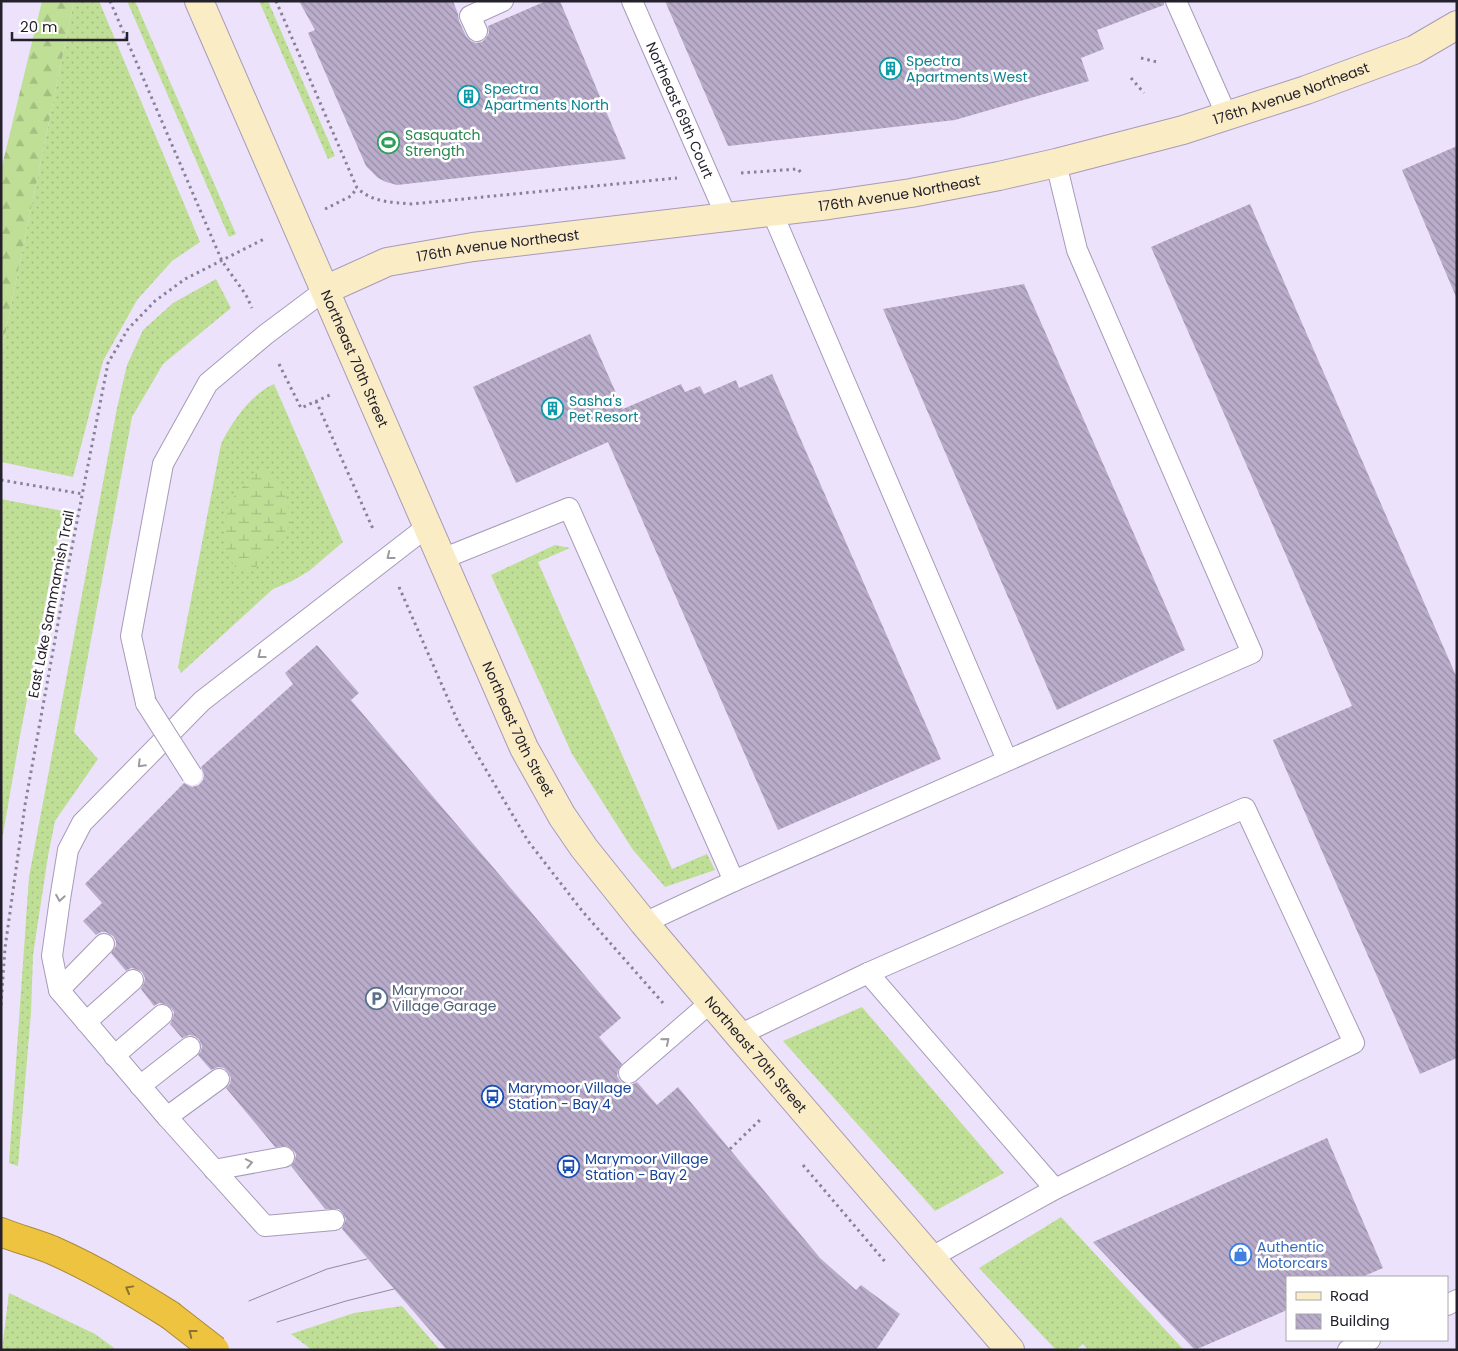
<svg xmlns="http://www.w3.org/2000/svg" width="1458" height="1351" font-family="Poppins,sans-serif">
<defs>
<pattern id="grass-dots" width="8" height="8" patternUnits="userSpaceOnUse" patternTransform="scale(1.25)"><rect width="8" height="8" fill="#c0df96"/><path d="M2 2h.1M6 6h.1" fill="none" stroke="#a5bf81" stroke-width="1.8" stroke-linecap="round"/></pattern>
<pattern id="forest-firs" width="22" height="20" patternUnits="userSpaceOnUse" patternTransform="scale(1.25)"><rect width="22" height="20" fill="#c0df96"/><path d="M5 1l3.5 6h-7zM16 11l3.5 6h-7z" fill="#a5bf81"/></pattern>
<pattern id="wetland-marsh" width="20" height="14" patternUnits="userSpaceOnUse" patternTransform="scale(1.25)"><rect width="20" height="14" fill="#c0df96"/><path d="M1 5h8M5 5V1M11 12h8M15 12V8" fill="none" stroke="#a5bf81"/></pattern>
<pattern id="building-back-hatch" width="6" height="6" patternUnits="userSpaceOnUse" patternTransform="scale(1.25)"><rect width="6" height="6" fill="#baadcb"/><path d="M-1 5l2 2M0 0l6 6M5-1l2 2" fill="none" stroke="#978ca5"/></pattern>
</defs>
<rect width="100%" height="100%" fill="#ece2fb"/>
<path fill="url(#grass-dots)" d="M74,1H99L200,242L172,261L137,300L103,361L73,477L1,462V354Z
M127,1H135L236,234L229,237Z
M259,1H268L335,156L328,159Z
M216,279L231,308L163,364L132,417L74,732L98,759L55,821L48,856L33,955L31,1013L18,1166L9,1163L29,877L117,408L127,365L143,330L173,303Z
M274,384L343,542L309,571L292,581L273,589L181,673L178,667L221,444C232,422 251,394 274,384Z
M1,499L63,511L20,736L1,846Z
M555,545L570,548L538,562L672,869L707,854L715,870L665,887L633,850L572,754L491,575Z
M862,1007L1004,1173L935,1211L783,1041Z
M1061,1217L1184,1350H1088L1083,1344L1076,1350H1056L979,1268Z
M9,1293L95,1334L117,1350H2Z
M402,1306L440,1350H312L291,1334L354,1313Z"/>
<path fill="url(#forest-firs)" d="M42,1H74L1,354V170Z"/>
<path fill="url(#wetland-marsh)" d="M260,468L282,484L292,523L254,569L237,571L225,548L228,503Z"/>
<path fill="url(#building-back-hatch)" d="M299,1H453L458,14L459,21L466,36L471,41L476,43L482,42L486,38L489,33L488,26L546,1H560L626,159L397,185L386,182L378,178L366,166L308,33L315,30Z
M665,1H1164V5L1097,30L1104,49L1081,58L1089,81L955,120L728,146Z
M1457,146V299L1402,170Z
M1250,204L1457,678V1058L1420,1074L1273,740L1352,706L1151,247Z
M1024,284L1185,650L1057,710L883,309Z
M590,334L623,409L681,384L685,392L700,386L704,394L736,380L739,388L772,374L941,759L778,830L608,442L516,483L473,387Z
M317,645L359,693L351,700L621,1018L599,1037L622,1064L618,1070L617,1076L620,1081L626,1084L631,1085L637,1082L657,1105L678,1087L820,1258L856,1290L861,1285L900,1314L876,1350H447L342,1229L346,1219L343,1213L339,1209H325L291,1166L295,1160L296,1154L293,1150L287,1146L275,1147L226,1088L230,1084L231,1078L228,1072L224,1068L218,1067L211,1070L198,1055L201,1051L202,1046L199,1039L195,1036L189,1035L182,1038L170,1024L173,1018L174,1012L171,1008L165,1004L159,1003L154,1006L141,989L144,983L145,978L142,972L136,969L131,968L126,971L111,953L116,946V941L113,936L106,932H101L96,935L83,921L102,903L85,884L184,783L192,787L199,785L203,780L204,775L201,767L293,684L285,673Z
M1327,1138L1383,1268L1362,1277H1287V1310L1195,1350L1093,1242Z"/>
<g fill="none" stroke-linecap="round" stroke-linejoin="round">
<defs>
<g id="lane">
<path id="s1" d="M632,1L727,218"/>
<path d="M1176,1L1227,116"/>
<path d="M477,31L470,16L503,1"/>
<path d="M772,212L1007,760"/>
<path d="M442,559L569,508L734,881"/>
<path d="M146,703L131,636L163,464L208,383L265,335L325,290"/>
<path d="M644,923L734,881L1252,653L1077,250L1056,163"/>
<path d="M868,973L1055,1189"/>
<path d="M59,990L104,944"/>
<path d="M86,1022L133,980"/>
<path d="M739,1035L868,973L1245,808L1354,1043L1055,1189L930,1258"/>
<path d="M114,1056L162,1015"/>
<path d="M629,1073L711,1002"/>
<path d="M140,1086L190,1047"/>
<path d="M167,1117L219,1079"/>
<path d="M214,1170L284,1157"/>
<path d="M334,1220L265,1226L167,1117L59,990L52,956L60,899L68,850L82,823L202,701L428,526"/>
<path d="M1447,1305L1457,1300"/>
<path d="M1348,1350L1370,1340"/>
</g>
<g id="secondary">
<path id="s2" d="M199,1L524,748L562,816L584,848L644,923L739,1035L1010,1350"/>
<path id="s3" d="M325,290L387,262L473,247L829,205L911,193L999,176L1056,163L1183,130L1306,90L1414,50L1457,25"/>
</g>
<path id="highway" d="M1,1232C18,1239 35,1243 52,1250C93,1268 132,1291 170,1315"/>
</defs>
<use href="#lane" stroke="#a79bb8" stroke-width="22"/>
<use href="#secondary" stroke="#a79bb8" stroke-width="30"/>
<use href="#highway" stroke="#a88a39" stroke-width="30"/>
<path stroke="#898294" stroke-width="3" stroke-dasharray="2.5 4" stroke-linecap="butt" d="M110,1L222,261L246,295L252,308
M276,1L357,188C374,203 391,202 412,204L677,178
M1141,58L1157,62
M1131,78L1144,93
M741,173L798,169L802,174
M325,209L351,196L357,188
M279,364L301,408L330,395
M316,401L373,529
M1,480L83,494
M399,587L459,724L528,841L583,912L663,1003
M1,1005L5,948L25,805L70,557L108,363L128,329L155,301L185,279L266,238
M730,1149L762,1118
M803,1165L887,1264"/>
<use href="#lane" stroke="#fff" stroke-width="20"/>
<use href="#secondary" stroke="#faedc6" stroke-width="28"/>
<use href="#highway" stroke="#eec340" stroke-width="28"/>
<path stroke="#928b9e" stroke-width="1" d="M249,1301L327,1269L367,1259
M277,1322L346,1301L394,1289"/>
<defs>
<path id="lane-bridge" d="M146,703L192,775"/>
<path id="highway-bridge" d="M170,1315L215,1350"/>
</defs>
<use href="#lane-bridge" stroke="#a79bb8" stroke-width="22" stroke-linecap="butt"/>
<use href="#highway-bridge" stroke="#a88a39" stroke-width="30" stroke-linecap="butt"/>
<use href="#lane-bridge" stroke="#fff" stroke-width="20"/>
<use href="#highway-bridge" stroke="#eec340" stroke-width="28"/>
</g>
<defs><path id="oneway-chevron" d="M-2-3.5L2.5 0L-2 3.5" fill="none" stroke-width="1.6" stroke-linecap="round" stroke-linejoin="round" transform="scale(1.25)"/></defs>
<g stroke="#9d9ba0">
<use href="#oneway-chevron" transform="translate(390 556) rotate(142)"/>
<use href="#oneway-chevron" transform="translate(261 655) rotate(142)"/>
<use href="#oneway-chevron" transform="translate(141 764) rotate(135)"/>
<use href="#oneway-chevron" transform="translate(60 898) rotate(99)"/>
<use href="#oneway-chevron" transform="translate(666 1041) rotate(-40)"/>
<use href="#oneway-chevron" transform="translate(249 1163) rotate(-11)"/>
</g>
<g stroke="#8a7236">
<use href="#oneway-chevron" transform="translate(129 1289) rotate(-151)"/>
<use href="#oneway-chevron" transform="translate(192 1333) rotate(-142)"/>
</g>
<defs>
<symbol id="building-ring" viewBox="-11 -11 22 22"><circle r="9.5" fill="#fff" stroke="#0f9aa8" stroke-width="1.5"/><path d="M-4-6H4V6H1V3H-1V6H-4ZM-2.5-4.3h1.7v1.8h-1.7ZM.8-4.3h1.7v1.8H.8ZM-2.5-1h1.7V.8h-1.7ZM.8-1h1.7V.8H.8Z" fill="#0f9aa8"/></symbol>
<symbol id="stadium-ring" viewBox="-11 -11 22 22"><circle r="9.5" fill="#fff" stroke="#2e9e5b" stroke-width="1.5"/><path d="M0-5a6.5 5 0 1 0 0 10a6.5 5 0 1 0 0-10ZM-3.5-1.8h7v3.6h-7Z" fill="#2e9e5b"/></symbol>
<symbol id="parking-ring" viewBox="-11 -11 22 22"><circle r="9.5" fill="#fff" stroke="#5c6f8a" stroke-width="1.5"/><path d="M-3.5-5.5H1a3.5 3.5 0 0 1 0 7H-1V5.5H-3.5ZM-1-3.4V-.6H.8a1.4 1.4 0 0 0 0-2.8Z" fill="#5c6f8a"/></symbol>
<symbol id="bus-ring" viewBox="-11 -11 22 22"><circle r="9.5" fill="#fff" stroke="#1a4fb4" stroke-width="1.5"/><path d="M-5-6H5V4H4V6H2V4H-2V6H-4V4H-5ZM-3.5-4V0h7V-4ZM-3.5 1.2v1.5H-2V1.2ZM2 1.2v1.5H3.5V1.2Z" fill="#1a4fb4"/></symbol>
<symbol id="shop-ring" viewBox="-11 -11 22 22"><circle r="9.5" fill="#fff" stroke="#3f7fe0" stroke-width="1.5"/><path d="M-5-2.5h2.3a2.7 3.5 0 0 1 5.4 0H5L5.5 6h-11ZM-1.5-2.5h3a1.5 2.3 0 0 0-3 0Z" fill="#3f7fe0"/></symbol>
</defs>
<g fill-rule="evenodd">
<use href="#building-ring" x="878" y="56" width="25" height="25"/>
<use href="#building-ring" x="456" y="84" width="25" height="25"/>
<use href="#stadium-ring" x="376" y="130" width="25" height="25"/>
<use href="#building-ring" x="540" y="396" width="25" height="25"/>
<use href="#parking-ring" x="364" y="986" width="25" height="25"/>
<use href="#bus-ring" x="480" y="1084" width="25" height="25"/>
<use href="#bus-ring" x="556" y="1154" width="25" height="25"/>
<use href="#shop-ring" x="1228" y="1242" width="25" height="25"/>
</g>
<g text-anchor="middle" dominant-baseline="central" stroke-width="5" stroke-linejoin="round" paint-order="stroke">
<g font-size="14" fill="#0d838f" stroke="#fff" text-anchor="start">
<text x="906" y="61">Spectra<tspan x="906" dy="16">Apartments West</tspan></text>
<text x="484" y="89">Spectra<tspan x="484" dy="16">Apartments North</tspan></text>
<text x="569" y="401">Sasha's<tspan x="569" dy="16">Pet Resort</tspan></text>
</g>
<g font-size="14" fill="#25212c" stroke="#fff">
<text stroke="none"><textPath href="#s3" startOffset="990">176th Avenue Northeast</textPath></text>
<text stroke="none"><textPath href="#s1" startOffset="119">Northeast 69th Court</textPath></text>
<text stroke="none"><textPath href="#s3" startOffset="585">176th Avenue Northeast</textPath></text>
<text stroke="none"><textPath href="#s3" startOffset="180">176th Avenue Northeast</textPath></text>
<text stroke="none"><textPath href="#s2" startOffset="390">Northeast 70th Street</textPath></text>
<text transform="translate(51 604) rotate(-79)">East Lake Sammamish Trail</text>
<text stroke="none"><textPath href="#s2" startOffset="795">Northeast 70th Street</textPath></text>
<text stroke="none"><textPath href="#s2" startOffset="1200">Northeast 70th Street</textPath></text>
</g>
<g font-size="14" fill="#27864d" stroke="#fff" text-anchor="start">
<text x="405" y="135">Sasquatch<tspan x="405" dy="16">Strength</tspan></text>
</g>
<g font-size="14" fill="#4e5e75" stroke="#fff" text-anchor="start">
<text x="392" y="990">Marymoor<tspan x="392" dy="16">Village Garage</tspan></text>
</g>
<g font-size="14" fill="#164399" stroke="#fff" text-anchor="start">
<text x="508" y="1088">Marymoor Village<tspan x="508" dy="16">Station - Bay 4</tspan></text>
<text x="585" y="1159">Marymoor Village<tspan x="585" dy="16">Station - Bay 2</tspan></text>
</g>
<g font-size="14" fill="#366cbe" stroke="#fff" text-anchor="start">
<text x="1257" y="1247">Authentic<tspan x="1257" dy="16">Motorcars</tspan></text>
</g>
</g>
<rect width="1458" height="1351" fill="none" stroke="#25212c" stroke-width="5"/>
<rect x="1286" y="1276" width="162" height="65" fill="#ffffff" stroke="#a8a6ab"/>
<rect x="1296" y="1292" width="25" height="8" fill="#faedc6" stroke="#a8a6ab"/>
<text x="1330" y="1301" font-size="15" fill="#25212c">Road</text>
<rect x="1296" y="1314" width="25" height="15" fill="url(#building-back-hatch)" stroke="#a8a6ab"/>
<text x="1330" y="1326" font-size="15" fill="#25212c">Building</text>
<path d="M12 32v8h115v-8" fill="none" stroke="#25212c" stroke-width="2.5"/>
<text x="20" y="32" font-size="15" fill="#25212c" stroke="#ffffff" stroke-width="4" paint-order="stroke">20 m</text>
</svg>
